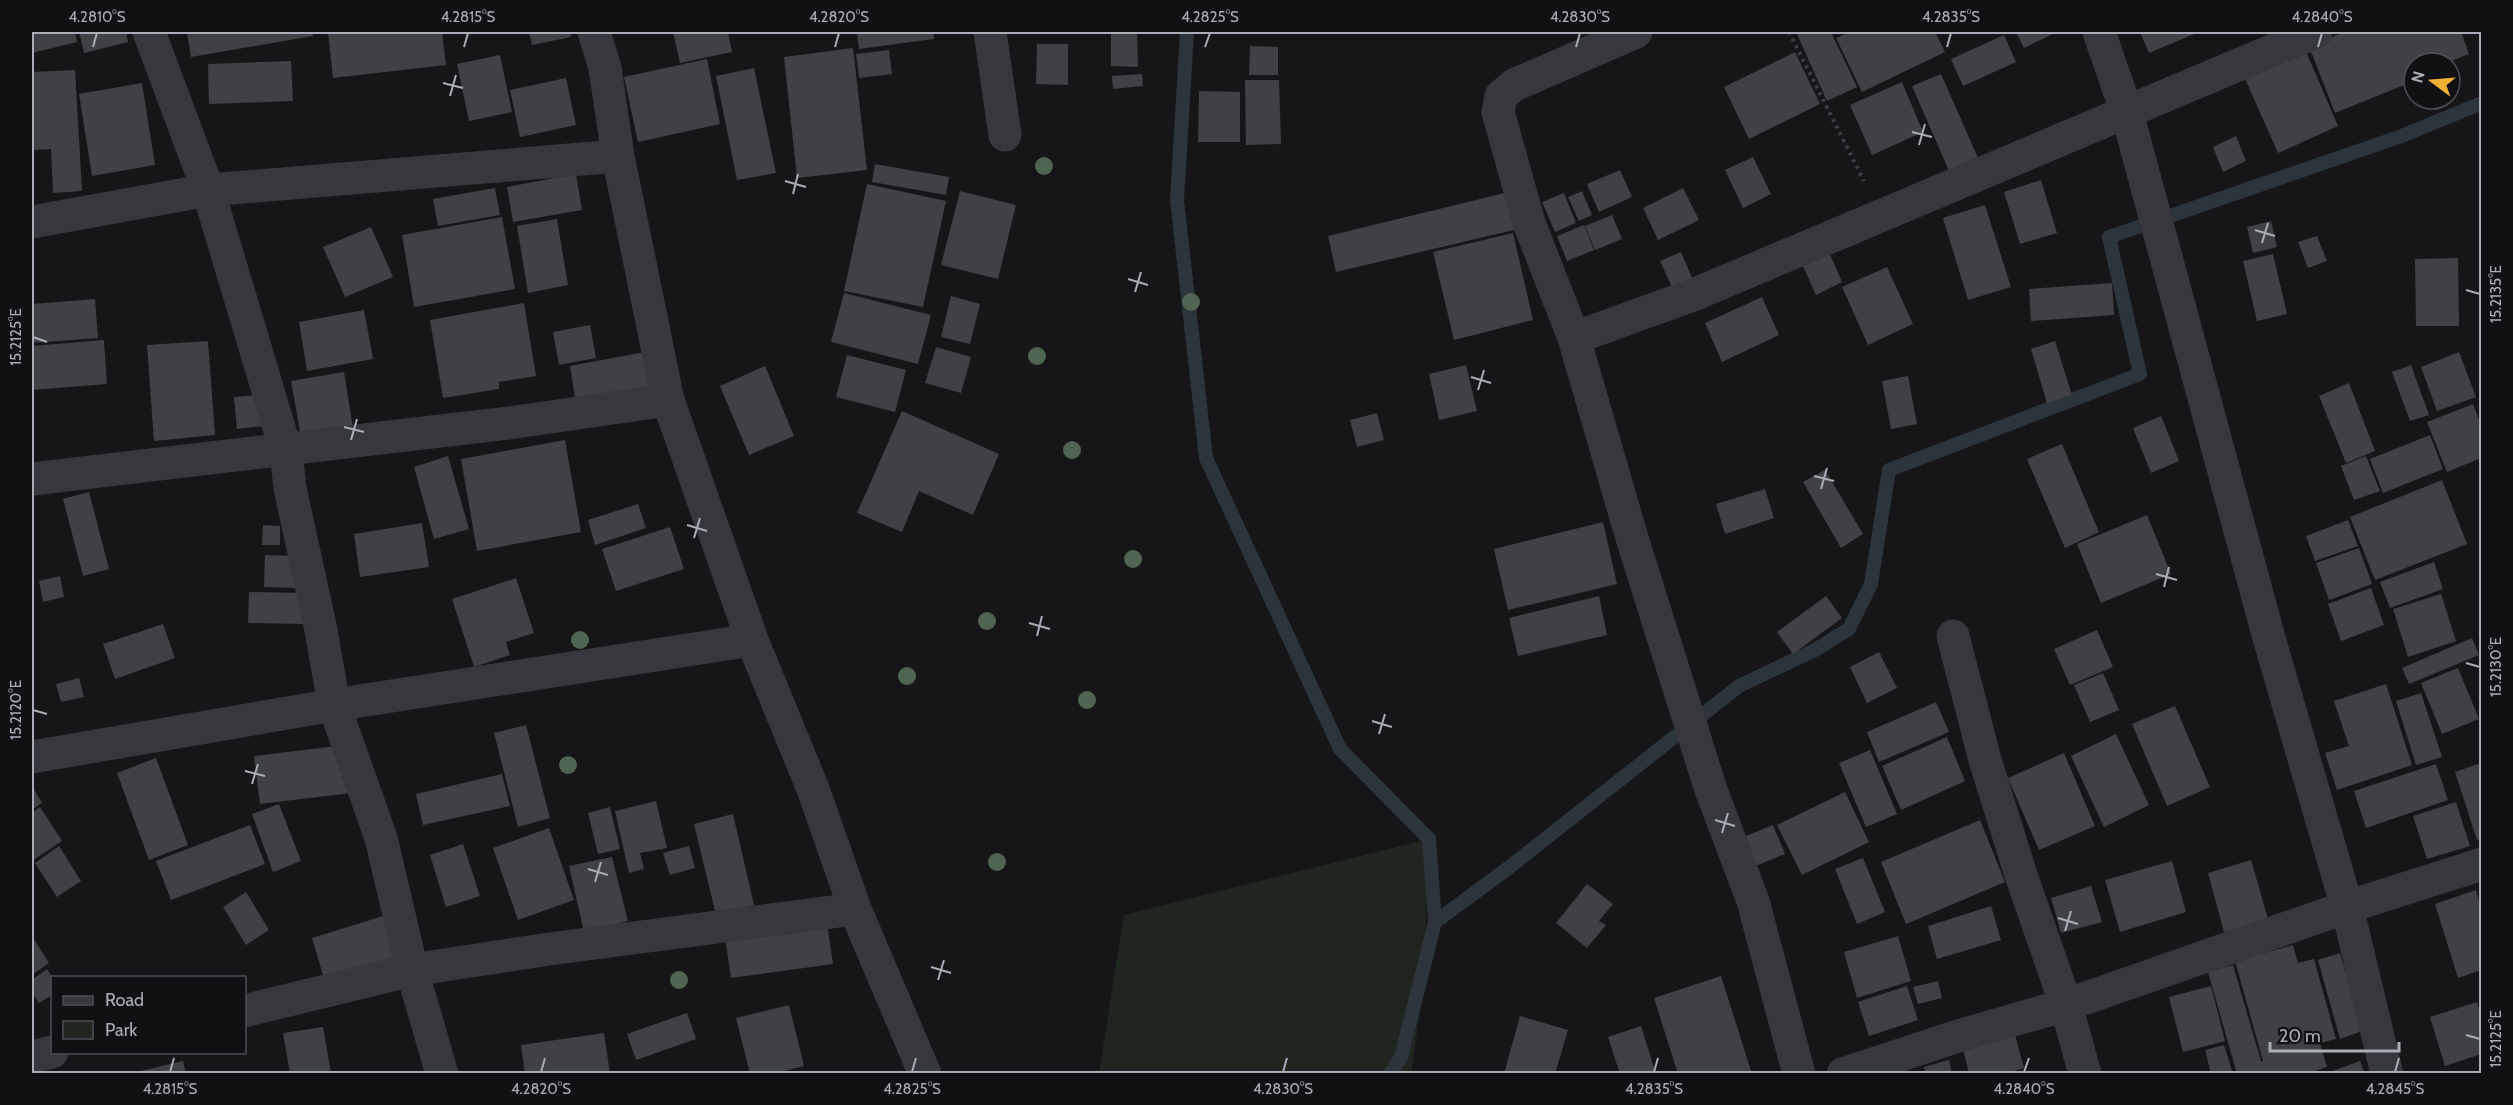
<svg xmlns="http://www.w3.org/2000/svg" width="2513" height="1105" font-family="Cabin,sans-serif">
<rect width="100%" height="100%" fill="#161618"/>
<path fill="#1e261f" d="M1429,839L1423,992L1411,1073H1099L1124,915Z"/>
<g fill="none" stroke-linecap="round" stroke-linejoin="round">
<path stroke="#2c353c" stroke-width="14" d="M1187,32L1177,200L1206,458L1340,749L1429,839L1435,922L1401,1057L1390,1074
M1435,922L1507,869L1739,686L1815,650L1849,629L1871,584L1889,470L2140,374L2109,237L2399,137L2482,103"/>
</g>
<path fill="#404145" d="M32,32H75L77,42L32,53Z
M79,32H126L128,42L84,53Z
M187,32H312L313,36L191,57Z
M344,32H442L446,65L333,78L328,33Z
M529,32H570L571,37L532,45Z
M673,32H728L732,52L680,63Z
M857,32H933L934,39L859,49Z
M1111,32H1137L1138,67L1111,66Z
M1796,32H1831L1857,87L1827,101Z
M1850,32H1935L1945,52L1862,92L1836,38Z
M2016,32H2057L2024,48Z
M2140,32H2199L2149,53Z
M2345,32H2461L2469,54L2446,63H2414V81L2335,113L2309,46Z
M2004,35L2016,62L1963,86L1951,59Z
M1037,44H1068V85L1036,84Z
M1250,46L1278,47V75H1249Z
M2304,47L2338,126L2278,153L2243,74Z
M853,48L867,170L797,178L784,57Z
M889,50L892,74L859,78L856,54Z
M1795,52L1820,104L1749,139L1724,87Z
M500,55L512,112L469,121L457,64Z
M707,59L720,124L638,142L624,77Z
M291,61L293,101L209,104L208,64Z
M754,68L776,173L737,180L716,76Z
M75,70L82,191L53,193L51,149L34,150L32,72Z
M1142,74L1143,86L1113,89L1112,76Z
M1941,74L1979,160L1950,173L1912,86Z
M566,78L576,125L520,137L510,90Z
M1245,80H1279L1281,144L1246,145Z
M1902,82L1923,132L1872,155L1850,105Z
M142,83L155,165L92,176L79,94Z
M1199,91L1240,92V142H1198Z
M2236,136L2246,161L2223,172L2213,147Z
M1753,157L1771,194L1743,208L1725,170Z
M875,164L949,177L946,195L872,182Z
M1620,170L1632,197L1599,212L1587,184Z
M576,174L582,210L513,222L507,187Z
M2041,180L2057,233L2020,244L2004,192Z
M867,184L946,201L923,307L844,291Z
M495,188L500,215L438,226L433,199Z
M1683,188L1699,220L1658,240L1643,208Z
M960,191L1016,205L998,279L941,265Z
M1513,191L1522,228L1336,272L1328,236Z
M1582,191L1592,215L1579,221L1568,197Z
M1564,193L1576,223L1555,232L1542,202Z
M1985,205L2011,287L1968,300L1943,218Z
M1612,215L1622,239L1595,250L1585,226Z
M502,217L515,289L414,307L402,235Z
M557,219L568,285L528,293L517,226Z
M2271,221L2277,247L2253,253L2247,227Z
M1584,225L1594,250L1567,261L1557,236Z
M371,227L393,277L345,297L323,247Z
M1513,233L1533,320L1454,340L1433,252Z
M2317,236L2327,261L2308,268L2298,242Z
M1681,252L1695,285L1675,294L1660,261Z
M1829,252L1842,282L1816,295L1802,264Z
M2273,254L2287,314L2257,321L2243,261Z
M2458,258L2459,326H2416L2415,259Z
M1887,267L1913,324L1868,345L1842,287Z
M2112,283L2114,315L2031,321L2029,289Z
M844,293L931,315L918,364L831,342Z
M951,296L980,304L970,344L941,337Z
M1762,297L1779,335L1722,362L1705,323Z
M95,299L98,338L32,343V304Z
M524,303L536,376L499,382V389L443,398L430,320Z
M364,310L373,359L307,371L299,322Z
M590,325L596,358L559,365L553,332Z
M104,340L107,384L32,390V346Z
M208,341L215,435L154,441L147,345Z
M2055,341L2072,395L2047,403L2031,349Z
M936,347L971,357L961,393L925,383Z
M645,352L652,391L576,404L570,366Z
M2459,352L2476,397L2437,411L2421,367Z
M847,355L906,370L895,412L836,397Z
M1466,365L1477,411L1439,420L1429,374Z
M2411,365L2429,415L2410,421L2392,372Z
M765,366L794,436L749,455L720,386Z
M344,372L353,428L301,437L291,381Z
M1908,376L1917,424L1891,429L1882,381Z
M2349,383L2375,451L2346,463L2319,396Z
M261,395L263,426L237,429L234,397Z
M2473,404L2481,425V458L2447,472L2427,422Z
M902,411L999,454L973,515L919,491L902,532L857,513Z
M1377,413L1384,440L1357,447L1350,420Z
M2161,416L2179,461L2151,473L2133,428Z
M2430,435L2443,469L2383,493L2370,459Z
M565,440L581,532L477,551L461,459Z
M2062,444L2099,532L2065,548L2027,459Z
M448,456L469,529L434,539L414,467Z
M2366,456L2380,491L2354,500L2341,466Z
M1825,470L1863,534L1841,548L1803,482Z
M2442,480L2467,544L2375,580L2350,517Z
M1765,489L1774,518L1725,534L1716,504Z
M89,492L109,569L83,576L63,499Z
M638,504L646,528L595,545L588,520Z
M2147,515L2171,574L2101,603L2077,544Z
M2348,520L2358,546L2315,561L2306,536Z
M1603,522L1617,584L1508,610L1494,549Z
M422,523L429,567L360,577L354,534Z
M263,525L280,526V545H262Z
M670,527L684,569L616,591L602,549Z
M2359,548L2372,584L2329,600L2316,563Z
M265,555L297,556L296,588L264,587Z
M2434,562L2443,589L2390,608L2380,582Z
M60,576L64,597L43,602L39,581Z
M516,578L534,633L506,642L510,655L474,667L452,599Z
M2371,588L2384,625L2341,641L2328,604Z
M249,592L305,593L304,624L248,623Z
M2441,594L2456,641L2408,657L2393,609Z
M1599,596L1607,635L1518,656L1509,618Z
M1826,596L1842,618L1793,654L1777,632Z
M163,624L175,658L115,679L103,644Z
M2097,630L2113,667L2070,685L2054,649Z
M2472,638L2479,655L2409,684L2402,668Z
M1879,652L1897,688L1867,703L1850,667Z
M2458,668L2479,719L2442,734L2421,683Z
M2103,673L2119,710L2090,722L2074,685Z
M79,678L84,697L61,702L56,684Z
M2386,684L2412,765L2337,790L2325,753L2349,746L2334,701Z
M2421,693L2442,757L2416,765L2396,701Z
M1936,702L1949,732L1879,762L1867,732Z
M2175,706L2210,787L2167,806L2132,724Z
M526,725L550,818L518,827L494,733Z
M2116,734L2149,805L2104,827L2071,756Z
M1947,737L1965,781L1901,810L1882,766Z
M345,745L351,793L260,804L254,756Z
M1870,750L1897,814L1866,827L1839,763Z
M2064,753L2095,826L2039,850L2008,778Z
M156,758L188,845L149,860L117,773Z
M2481,763V839L2477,840L2455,772Z
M2436,764L2448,800L2366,828L2354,791Z
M502,774L510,806L423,825L416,794Z
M32,786L42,803L32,810Z
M1845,792L1869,842L1802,875L1777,825Z
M656,801L667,848L640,853L644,869L629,873L615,811Z
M2456,802L2470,846L2427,859L2413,816Z
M279,804L301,861L273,872L252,814Z
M40,807L62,841L32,861V813Z
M610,807L620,849L598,854L588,813Z
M733,814L754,905L716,915L694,824Z
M1980,820L2005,882L1906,924L1881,862Z
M250,825L265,864L171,900L156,861Z
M1773,825L1785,854L1753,867L1741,838Z
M549,828L574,900L518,920L493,848Z
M463,844L480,896L446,907L430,855Z
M59,846L81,881L57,897L35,863Z
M689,846L695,868L670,875L663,853Z
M612,857L628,921L584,932L569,866Z
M1863,858L1885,912L1857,924L1835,869Z
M2251,860L2268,919L2224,932L2208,873Z
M2172,861L2186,912L2120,932L2105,880Z
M1587,884L1613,904L1599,921L1606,925L1587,948L1556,923Z
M2091,886L2102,922L2061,933L2051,898Z
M2476,890L2481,908V970L2458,978L2435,904Z
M246,892L269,930L246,945L223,907Z
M1991,906L2001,940L1937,959L1928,926Z
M393,913L407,957L325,982L312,938Z
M827,923L833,964L731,978L725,937Z
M32,936L49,963L32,975Z
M1898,936L1911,981L1857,998L1844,952Z
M2293,945L2298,963L2314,959L2336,1039L2320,1043L2327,1067L2307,1074H2237L2208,972L2233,965L2261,1061H2263L2235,961Z
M2340,953L2362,1031L2340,1039L2318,960Z
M47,969L52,977V995L39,1003L32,992V980Z
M1721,976L1752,1074H1678L1654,998Z
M1938,981L1942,998L1918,1004L1913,987Z
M1907,986L1918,1020L1869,1036L1858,1002Z
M2211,986L2225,1041L2183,1052L2169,997Z
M2477,1002L2481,1015V1054L2445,1066L2430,1017Z
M789,1005L804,1066L772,1074H750L736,1018Z
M687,1013L696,1039L636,1060L627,1034Z
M1520,1016L1568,1030L1555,1074H1504Z
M1641,1026L1656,1074H1620L1608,1037Z
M323,1027L331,1073L290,1074L283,1033Z
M604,1033L610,1074H525L521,1045Z
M2015,1035L2024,1068L2005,1074H1969L1963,1049Z
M2224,1045L2233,1074H2211L2205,1050Z
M1949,1060L1952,1074H1926L1924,1067Z
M183,1061L186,1074H141V1071Z
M2360,1061L2365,1074H2327V1073Z"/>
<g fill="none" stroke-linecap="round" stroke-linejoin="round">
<path stroke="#3d3f44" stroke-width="4" stroke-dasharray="3 4.5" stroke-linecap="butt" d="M1789,32L1864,181"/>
<path stroke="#37383d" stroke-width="33" d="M149,32L208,190L286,451L290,488L321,630L334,705L381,838L412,970L442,1074
M594,32L605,68L618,156L668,400L752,640L813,789L855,909L925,1074
M990,32L1005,135
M1636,32L1514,85L1501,96L1498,112L1529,223L1574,338L1632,538L1711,790L1753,901L1799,1074
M2099,32L2127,113L2269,638L2347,907L2387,1074
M32,222L208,190L618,156
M1574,338L1693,295L2316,32
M32,479L509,423L668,400
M1953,636L1985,760L2021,875L2066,1005L2085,1074
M32,757L334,705L752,640
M244,1011L412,970L549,949L855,909
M32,1057L52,1052
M1843,1074L1958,1036L2066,1005L2347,907L2482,864"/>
</g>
<g fill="#506452">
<circle cx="1044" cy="166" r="9"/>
<circle cx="1191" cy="302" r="9"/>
<circle cx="1037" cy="356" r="9"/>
<circle cx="1072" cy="450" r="9"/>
<circle cx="1133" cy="559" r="9"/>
<circle cx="987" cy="621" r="9"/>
<circle cx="580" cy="640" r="9"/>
<circle cx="907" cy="676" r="9"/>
<circle cx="1087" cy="700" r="9"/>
<circle cx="568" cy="765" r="9"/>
<circle cx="997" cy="862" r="9"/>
<circle cx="679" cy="980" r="9"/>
</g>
<path fill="none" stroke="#a8adb8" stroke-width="2" d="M93,47L97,33M464,47L468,33M835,47L839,33M1205,47L1210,33M1576,47L1580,33M1947,47L1951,33M2318,47L2322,33M443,83L463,88M450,96L456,75M1912,132L1932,137M1919,145L1925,124M785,181L806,187M793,194L798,174M2255,230L2275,236M2262,243L2268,223M1128,279L1148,285M2466,290L2480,294M1135,292L1141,272M33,337L47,342M1471,377L1491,383M1478,390L1484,370M344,427L364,432M351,440L357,419M1814,476L1834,481M1821,489L1827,468M687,525L707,531M694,538L700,518M2156,574L2177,580M2164,587L2169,567M1029,623L1050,629M1037,636L1042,616M2466,663L2480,667M33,710L47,714M1372,721L1392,727M1379,734L1385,714M245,771L265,776M252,784L258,764M1715,820L1735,826M1722,833L1728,813M588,869L608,875M595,882L601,862M2058,918L2078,924M2065,931L2071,911M931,967L951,973M938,980L944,960M2466,1035L2480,1039M170,1072L174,1058M541,1072L545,1058M912,1072L916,1058M1283,1072L1287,1058M1654,1072L1658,1058M2024,1072L2029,1058M2395,1072L2399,1058"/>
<rect width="2513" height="1105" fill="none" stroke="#111113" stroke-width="66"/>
<rect x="51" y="976" width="195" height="78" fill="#111113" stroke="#4d4f55" stroke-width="1.5"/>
<rect x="63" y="996" width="30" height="9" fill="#37383d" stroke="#4d4f55" stroke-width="1.5"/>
<text x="105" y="1006" font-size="18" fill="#a8adb8">Road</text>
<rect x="63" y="1021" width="30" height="18" fill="#1e261f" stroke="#4d4f55" stroke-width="1.5"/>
<text x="105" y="1036" font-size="18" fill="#a8adb8">Park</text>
<g transform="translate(2432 81) rotate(286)"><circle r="28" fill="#111113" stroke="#4d4f55" stroke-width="1.5"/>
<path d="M0-4.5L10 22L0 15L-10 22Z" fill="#f2b134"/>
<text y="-9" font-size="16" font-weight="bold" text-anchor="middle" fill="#a8adb8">N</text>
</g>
<path d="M2270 1042v9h129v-9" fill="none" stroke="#a8adb8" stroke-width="3"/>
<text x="2279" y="1042" font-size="18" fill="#a8adb8" stroke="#111113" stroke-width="4.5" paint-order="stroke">20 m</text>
<rect x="33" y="33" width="2447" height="1039" fill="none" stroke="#a8adb8" stroke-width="2"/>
<g font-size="15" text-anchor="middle" fill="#a8adb8">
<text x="97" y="22">4.2810°S</text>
<text x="468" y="22">4.2815°S</text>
<text x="839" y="22">4.2820°S</text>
<text x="1210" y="22">4.2825°S</text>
<text x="1580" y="22">4.2830°S</text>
<text x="1951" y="22">4.2835°S</text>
<text x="2322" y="22">4.2840°S</text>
<text transform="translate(2496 294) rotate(-90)" y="5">15.2135°E</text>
<text transform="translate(16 337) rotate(-90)" y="5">15.2125°E</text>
<text transform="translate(2496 667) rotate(-90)" y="5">15.2130°E</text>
<text transform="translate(16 710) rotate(-90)" y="5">15.2120°E</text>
<text transform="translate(2496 1039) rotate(-90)" y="5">15.2125°E</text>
<text x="170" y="1094">4.2815°S</text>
<text x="541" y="1094">4.2820°S</text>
<text x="912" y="1094">4.2825°S</text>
<text x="1283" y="1094">4.2830°S</text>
<text x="1654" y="1094">4.2835°S</text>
<text x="2024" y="1094">4.2840°S</text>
<text x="2395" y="1094">4.2845°S</text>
</g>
</svg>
